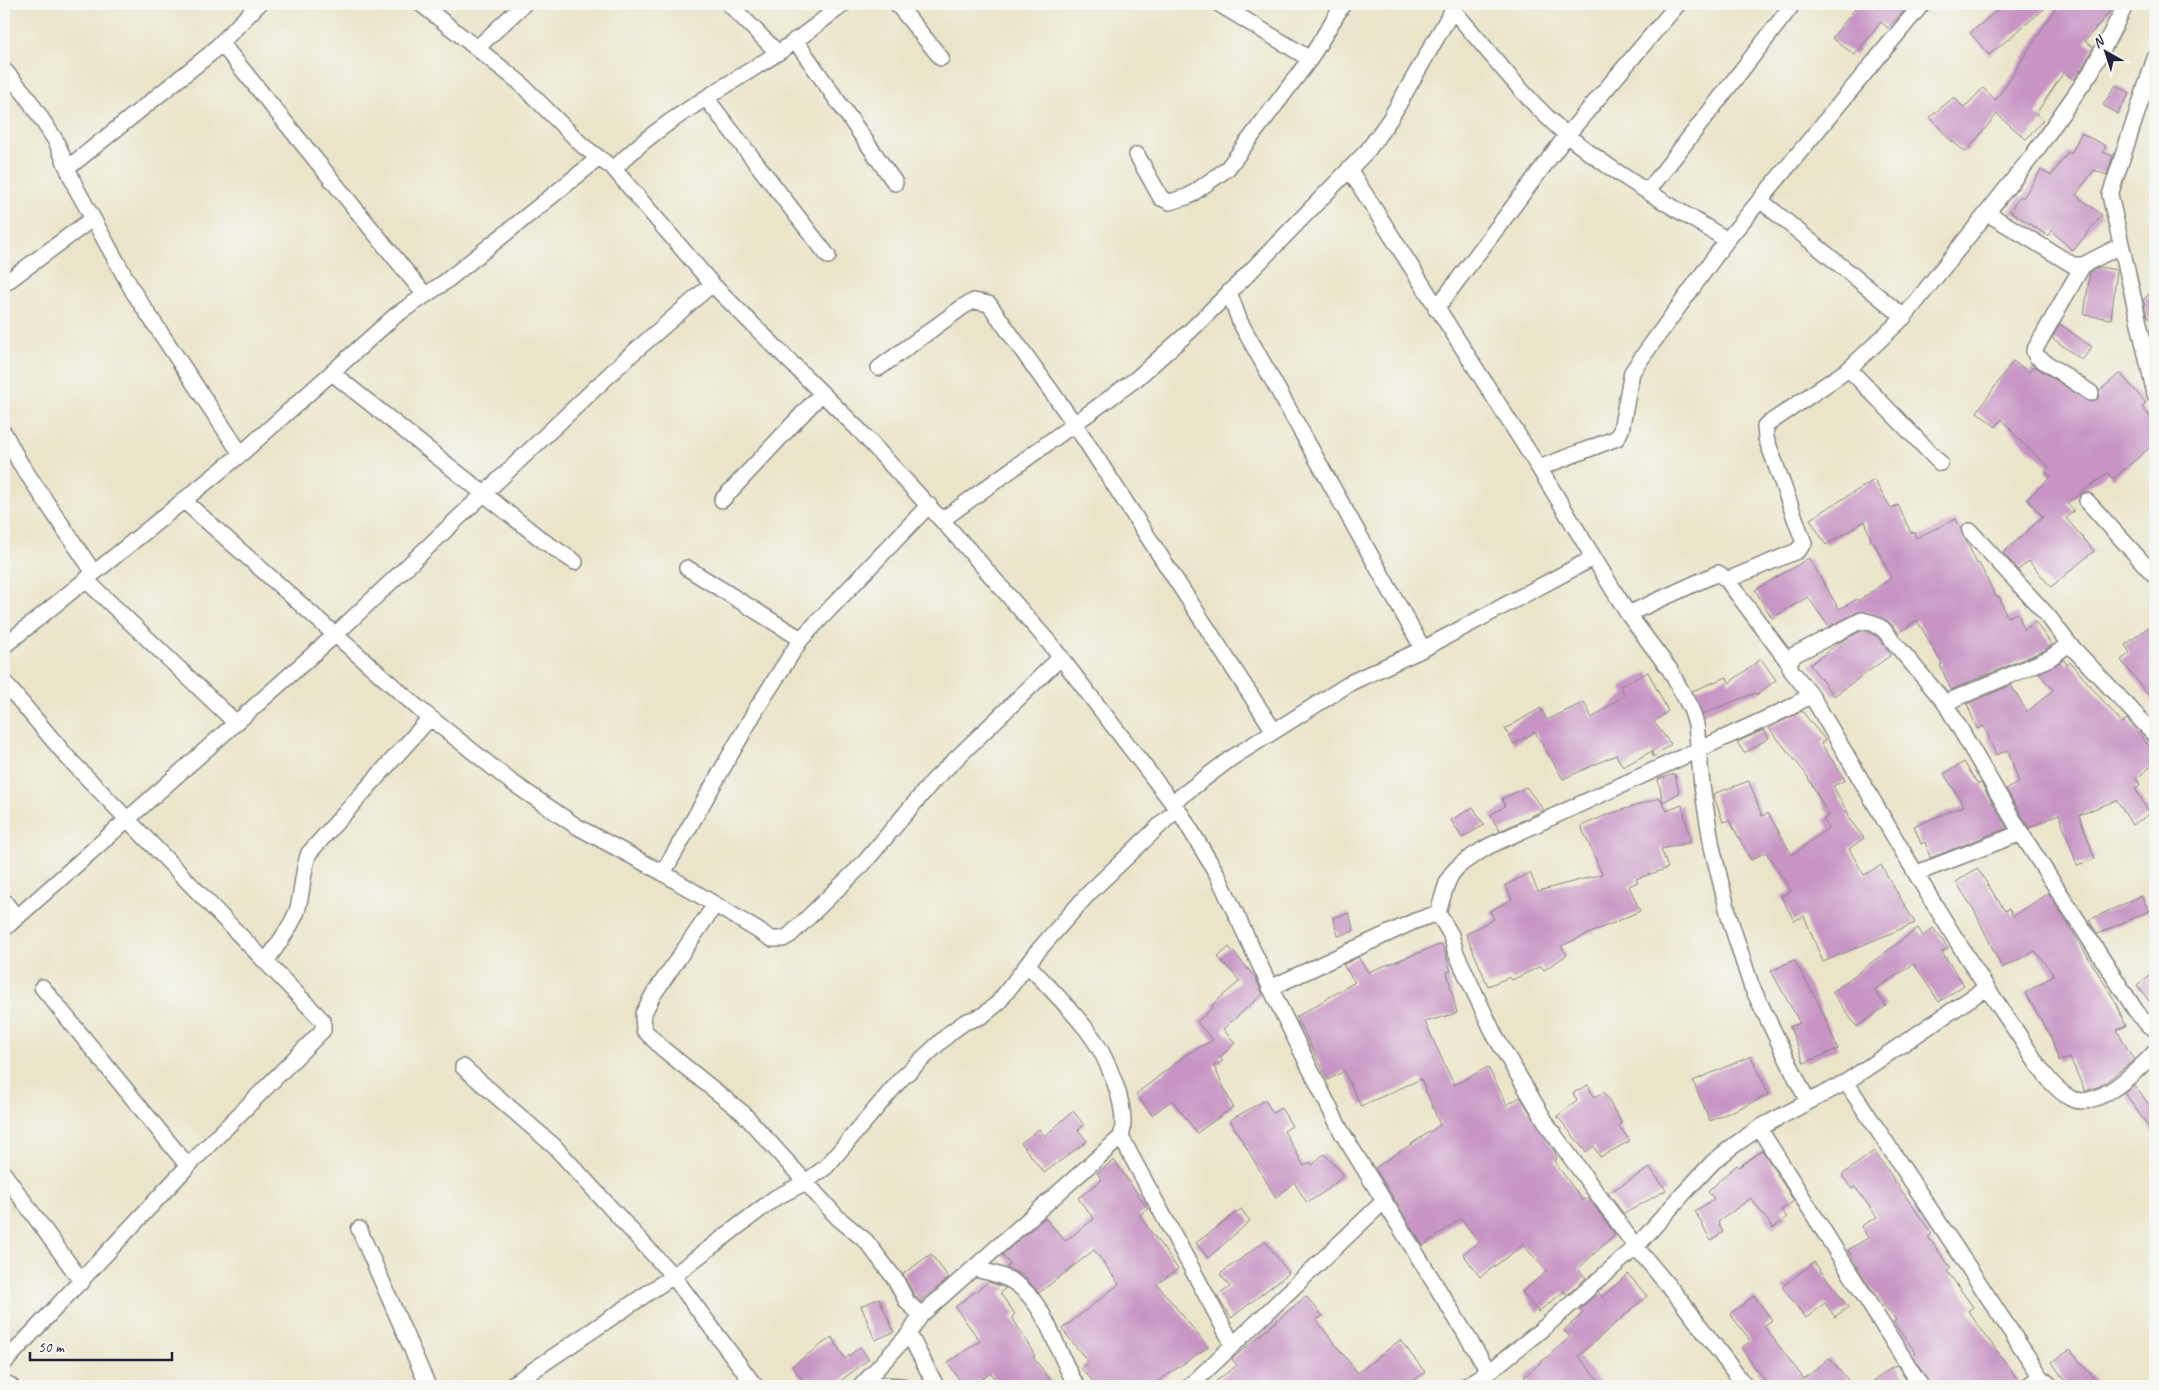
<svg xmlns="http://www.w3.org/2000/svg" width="2159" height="1390" font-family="Caveat,sans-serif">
<rect width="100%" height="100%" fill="#f6f6f2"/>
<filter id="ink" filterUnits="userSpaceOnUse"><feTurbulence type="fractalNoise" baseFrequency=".02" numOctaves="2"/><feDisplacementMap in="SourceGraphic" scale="10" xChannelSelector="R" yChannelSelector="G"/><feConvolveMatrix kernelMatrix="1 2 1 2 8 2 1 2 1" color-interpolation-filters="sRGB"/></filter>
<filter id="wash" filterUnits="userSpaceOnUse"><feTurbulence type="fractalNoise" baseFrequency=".0096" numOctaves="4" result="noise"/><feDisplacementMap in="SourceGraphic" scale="20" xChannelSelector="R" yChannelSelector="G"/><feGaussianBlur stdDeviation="1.12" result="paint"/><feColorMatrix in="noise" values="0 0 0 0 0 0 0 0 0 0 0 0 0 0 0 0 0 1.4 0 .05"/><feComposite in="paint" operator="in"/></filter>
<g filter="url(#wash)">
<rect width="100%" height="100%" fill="#eae5c9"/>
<g id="blocks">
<path fill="#c794c4" d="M1859,4H1910L1888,28L1881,22L1855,55L1832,38Z
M2005,4H2050L1989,55L1970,33Z
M2058,4H2116L2085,41L2093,47L2083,67L2074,80L2064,72L2036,114L2043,120L2026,139L1997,114L1966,152L1948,138L1930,117L1954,97L1964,108L1983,88L1996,100Z
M2116,85L2130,93L2117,114L2103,105Z
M2081,133L2106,146L2103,152L2113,156L2107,175L2094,170L2076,195L2102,215L2073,251L2052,231L2048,236L2010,211L2020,196L2023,198L2041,170L2051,176L2068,152L2071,154Z
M2099,267L2117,270L2111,319L2084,315L2090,272Z
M2155,288V324L2147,316L2143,300Z
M2060,324L2092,347L2082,360L2052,338Z
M2013,361L2029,372L2034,366L2090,402L2098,399L2100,390L2120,373L2146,403L2142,407L2155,423V443L2113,479L2108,473L2067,503L2074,511L2066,518L2094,551L2051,587L2029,561L2018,570L2003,553L2043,517L2027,499L2051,477L2045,472L2049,467L2020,441L2002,419L1996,427L1977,412Z
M1874,480L1891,508L1898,505L1911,533L1914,532L1916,538L1956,519L1977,564L1979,563L1996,597L1999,596L2007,617L2018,613L2024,630L2035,622L2052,645L2045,650L1951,690L1940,665L1942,664L1917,620L1899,633L1888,621L1864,611L1858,612L1829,627L1808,597L1772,618L1755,590L1809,558L1839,609L1857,599L1858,601L1891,578L1874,542L1872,543L1865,521L1826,545L1810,519Z
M2155,622V704L2121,660L2130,653L2125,645Z
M1863,630L1877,636L1891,655L1834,696L1810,665L1840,642Z
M1761,659L1776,680L1757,695L1755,693L1702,714L1692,691L1727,677L1729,683Z
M2064,660L2067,665L2070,662L2122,723L2127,719L2155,753V763L2136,779L2140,785L2135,788L2150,814L2132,825L2117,800L2079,815L2095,859L2077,865L2059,814L2029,828L2006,789L2019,783L2008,750L1996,755L1984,726L1977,729L1967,704L2011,685L2027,712L2053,690L2039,673Z
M1648,672L1668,711L1654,722L1671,744L1653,757L1652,751L1623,767L1616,755L1563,779L1535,732L1514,744L1505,729L1541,708L1547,720L1584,702L1592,718L1624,695L1620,686Z
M1802,711L1825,740L1821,743L1845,780L1833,786L1849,815L1847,816L1864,838L1849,849L1864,875L1881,865L1915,923L1823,962L1804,916L1794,921L1781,896L1791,891L1766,852L1751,860L1729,820L1723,822L1713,794L1749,781L1762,816L1768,813L1792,855L1828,828L1823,819L1829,816L1806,774L1769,728Z
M1764,730L1769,738L1744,753L1737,742Z
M1964,762L1978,784L1981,783L2007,828L1930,858L1925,842L1921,844L1914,826L1964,806L1944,774Z
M1675,774L1679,793L1663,802L1658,779Z
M1526,787L1544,810L1500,831L1490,815L1505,806L1502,799Z
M1660,798L1667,811L1682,805L1691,842L1661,849L1668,868L1636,879L1638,882L1629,886L1640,911L1561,946L1567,955L1544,970L1541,966L1512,980L1510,977L1488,986L1466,934L1494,919L1490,911L1512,899L1505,885L1530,873L1538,891L1602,874L1581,826L1609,814Z
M1473,807L1484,825L1462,838L1451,820Z
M1977,868L2005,911L2009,909L2013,916L2049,893L2114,999L2126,1026L2117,1030L2134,1060L2100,1086L2085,1091L2070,1058L2059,1061L2050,1035L2025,993L2054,975L2035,951L2002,968L1974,910L1956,882Z
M2141,896L2149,911L2098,934L2089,920Z
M1349,913L1354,931L1338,936L1333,918Z
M1918,928L1923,936L1933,928L1948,948L1942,952L1964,985L1939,1002L1914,964L1874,990L1886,1006L1857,1027L1832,992Z
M1442,944L1451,971L1447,972L1457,1013L1425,1022L1454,1085L1488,1067L1507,1105L1520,1097L1554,1150L1557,1159L1554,1161L1583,1201L1588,1197L1615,1234L1578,1269L1586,1278L1567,1295L1564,1291L1538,1312L1522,1292L1547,1271L1523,1245L1480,1277L1463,1254L1479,1242L1461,1218L1423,1246L1375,1168L1440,1125L1421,1079L1361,1106L1344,1071L1328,1080L1296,1017L1355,982L1343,965L1358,957L1368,972Z
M1229,947L1255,977L1263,994L1223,1029L1235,1043L1220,1057L1223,1061L1214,1066L1233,1107L1197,1133L1172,1100L1152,1115L1136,1094L1187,1054L1213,1040L1197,1022L1213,1007L1212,1005L1240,981L1218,957Z
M1794,960L1818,1002L1838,1049L1804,1063L1790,1027L1800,1023L1771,971Z
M2155,971V1009L2137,985Z
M1751,1056L1769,1095L1710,1121L1693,1081Z
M1588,1085L1594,1097L1604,1092L1622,1124L1619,1126L1630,1141L1600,1157L1594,1146L1586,1152L1557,1116L1577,1101L1573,1093Z
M2134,1085L2155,1112V1136L2124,1092Z
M1265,1100L1273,1113L1281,1108L1292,1126L1284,1131L1304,1166L1310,1162L1312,1165L1324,1154L1344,1175L1327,1190L1307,1203L1294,1182L1276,1198L1230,1120Z
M1073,1111L1084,1125L1078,1130L1087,1141L1044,1173L1021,1143L1039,1129L1045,1136Z
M1762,1150L1794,1201L1781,1210L1787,1217L1773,1228L1751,1198L1718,1222L1723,1232L1711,1241L1695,1211L1714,1199L1708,1192L1723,1177L1737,1165L1739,1167Z
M1874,1151L1932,1234L1928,1237L1951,1268L1947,1271L1973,1307L1968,1311L2018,1380L2008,1386H1930L1913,1355L1916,1353L1893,1322L1896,1320L1871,1289L1848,1250L1868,1238L1861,1226L1877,1217L1855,1187L1852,1189L1842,1175Z
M1114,1160L1148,1209L1139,1215L1178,1269L1157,1284L1208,1347L1151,1386H1097L1081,1368L1088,1362L1062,1329L1119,1284L1094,1250L1039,1293L1023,1275L1006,1268L1010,1264L1002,1255L1045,1218L1065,1241L1094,1219L1078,1198L1102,1180L1097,1173Z
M1650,1168L1666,1190L1624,1214L1608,1193Z
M1241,1209L1250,1221L1208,1258L1196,1243Z
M1265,1241L1289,1273L1231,1318L1217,1296L1230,1287L1220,1274Z
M931,1254L949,1278L920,1302L915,1296L903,1274Z
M1814,1262L1848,1307L1835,1317L1825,1303L1806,1318L1782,1287Z
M1628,1274L1647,1296L1578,1356L1604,1386H1532L1524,1377L1570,1337L1564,1330L1583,1313L1580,1309L1598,1292L1602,1297Z
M988,1282L1006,1288L1000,1293L1015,1314L1012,1317L1035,1356L1033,1357L1055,1386H1001L991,1373L971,1386H963L948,1362L980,1341L955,1307Z
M1306,1296L1323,1316L1316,1320L1358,1373L1400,1340L1425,1372L1406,1386H1210L1237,1365L1232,1359Z
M1754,1296L1772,1320L1764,1326L1804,1379L1829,1358L1853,1386H1769L1741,1348L1751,1341L1730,1314Z
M879,1298L894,1332L875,1340L861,1306Z
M832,1337L845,1359L860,1347L869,1359L834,1386H807L792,1366Z
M2070,1350L2101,1386H2068L2052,1362Z
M1897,1365L1910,1386H1867L1890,1369Z"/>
</g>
</g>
<g filter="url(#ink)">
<use href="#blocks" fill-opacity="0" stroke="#868482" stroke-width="1"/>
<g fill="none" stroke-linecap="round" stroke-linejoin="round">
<defs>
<path id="street" d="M421,4L519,82L583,146L607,164
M729,4L778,53
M844,4C822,20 800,39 776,54C721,90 660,121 614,169L712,284L860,431L968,549L1051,645L1181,814L1217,874L1282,1012L1341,1131L1489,1372
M897,4L941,58
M1219,4L1310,59
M1453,10C1490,52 1525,100 1568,136C1617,176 1674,207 1727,240
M795,40L895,183
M221,43L425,295
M477,48L524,4
M2155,58L2110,195L2155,394
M4,70L25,94L56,141L76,188L134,293L241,454
M706,98L828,256
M1137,155L1161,198L1170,202L1189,196L1227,169L1310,59L1343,4
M69,167L210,54L259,4
M1349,169L1539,468L1628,614L1670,670L1691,709L1696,724L1702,786L1712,847L1730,920L1751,985L1808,1102
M1648,191L1793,4
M1760,200L1904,317
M1987,213L2073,265H2083L2120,246
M2083,265L2034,351L2036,356L2091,393
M4,284L92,219
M1229,292L1240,322L1423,649
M1436,309L1567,135L1678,4
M879,368L964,306L974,301L989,304L1074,423L1274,731
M1849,369L1940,463
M332,373L542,540L575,562
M4,433L20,463L94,573
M1539,468L1617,438L1621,430L1632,372L1643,356L1727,240L1922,4
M183,500L418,708L510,781L576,826L663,873
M722,500L822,393
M2087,501L2155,576
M929,505L801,639L757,708L663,873L772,939H783L790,935L864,863L933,781L1061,657
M942,520L1136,379L1190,331L1242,280L1368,150L1390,119L1456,4
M1970,531L2048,616L2069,644
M687,568L801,639
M86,580L236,723
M1727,580L1797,551L1804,543L1766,438L1765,426L1849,369L1904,317L2033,155L2091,72L2126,4
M1628,614L1718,573L1727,580L1789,663
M4,646L241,454L396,315L445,282L599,158
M4,682L68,758L323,1021V1030L188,1166L4,1363
M1811,695C1878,807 1941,923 2016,1031C2031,1053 2046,1084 2070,1098C2096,1112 2139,1069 2155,1052
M1945,703L2021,833L2136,1011L2148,1025L2155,1029
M1172,803L1230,759L1352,682L1423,649L1593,558
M1917,873L2021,833
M4,901L17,918
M715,905L653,995L643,1014L644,1030L663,1049L743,1113L838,1218L866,1241L895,1279L907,1302L921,1315
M1438,913C1451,867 1449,871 1489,846L1789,708L1811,695L1791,670L1789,663L1794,655L1862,620L1873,623L1883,629L1945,703L2050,658L2069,644L2155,735
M4,929L336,634L626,359L712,284
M266,962C276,946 291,928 297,911C303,892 302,871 309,853L430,718
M42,987L188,1166
M1270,988L1415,921L1438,913L1451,935L1456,953L1495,1036L1550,1129L1636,1247L1681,1301L1745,1386
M463,1067L554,1146L673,1276L755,1386
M1846,1082L2041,1377L2051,1386
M1759,1128L1921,1386
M1121,1137L1233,1345
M4,1174L82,1282
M359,1229L428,1386
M975,1269C988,1272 1004,1275 1015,1283C1049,1306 1056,1354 1077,1386
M909,1334L936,1386
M4,1382L11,1386
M864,1384L902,1386
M510,1386L673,1276L775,1198L804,1183L826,1167L901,1079L951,1032L965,1022L982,1016L998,1003L1036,953L1088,894L1177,809
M861,1386L909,1334L921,1315L1121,1137C1130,1108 1106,1054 1087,1030C1069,1007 1048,986 1028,965
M1190,1386L1383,1202
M1466,1386L1489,1372L1546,1326L1636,1247L1684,1193L1713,1162L1733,1146L1759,1128L1846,1082L1986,988
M2027,1386L2041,1377"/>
</defs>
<use href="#street" stroke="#868482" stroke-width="18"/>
<use href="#street" stroke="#fff" stroke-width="15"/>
</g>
</g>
<rect width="2159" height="1390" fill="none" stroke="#f6f6f2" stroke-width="20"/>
<g transform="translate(2106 52) rotate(321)" stroke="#f6f6f2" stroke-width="4" paint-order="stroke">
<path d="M0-4L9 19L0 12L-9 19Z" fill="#22223b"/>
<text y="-8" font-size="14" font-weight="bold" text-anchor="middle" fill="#22223b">N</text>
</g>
<path d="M30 1352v8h142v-8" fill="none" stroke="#22223b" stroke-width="2.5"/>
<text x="38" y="1352" font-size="15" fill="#22223b" stroke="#f6f6f2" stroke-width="4" paint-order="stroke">50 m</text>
</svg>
